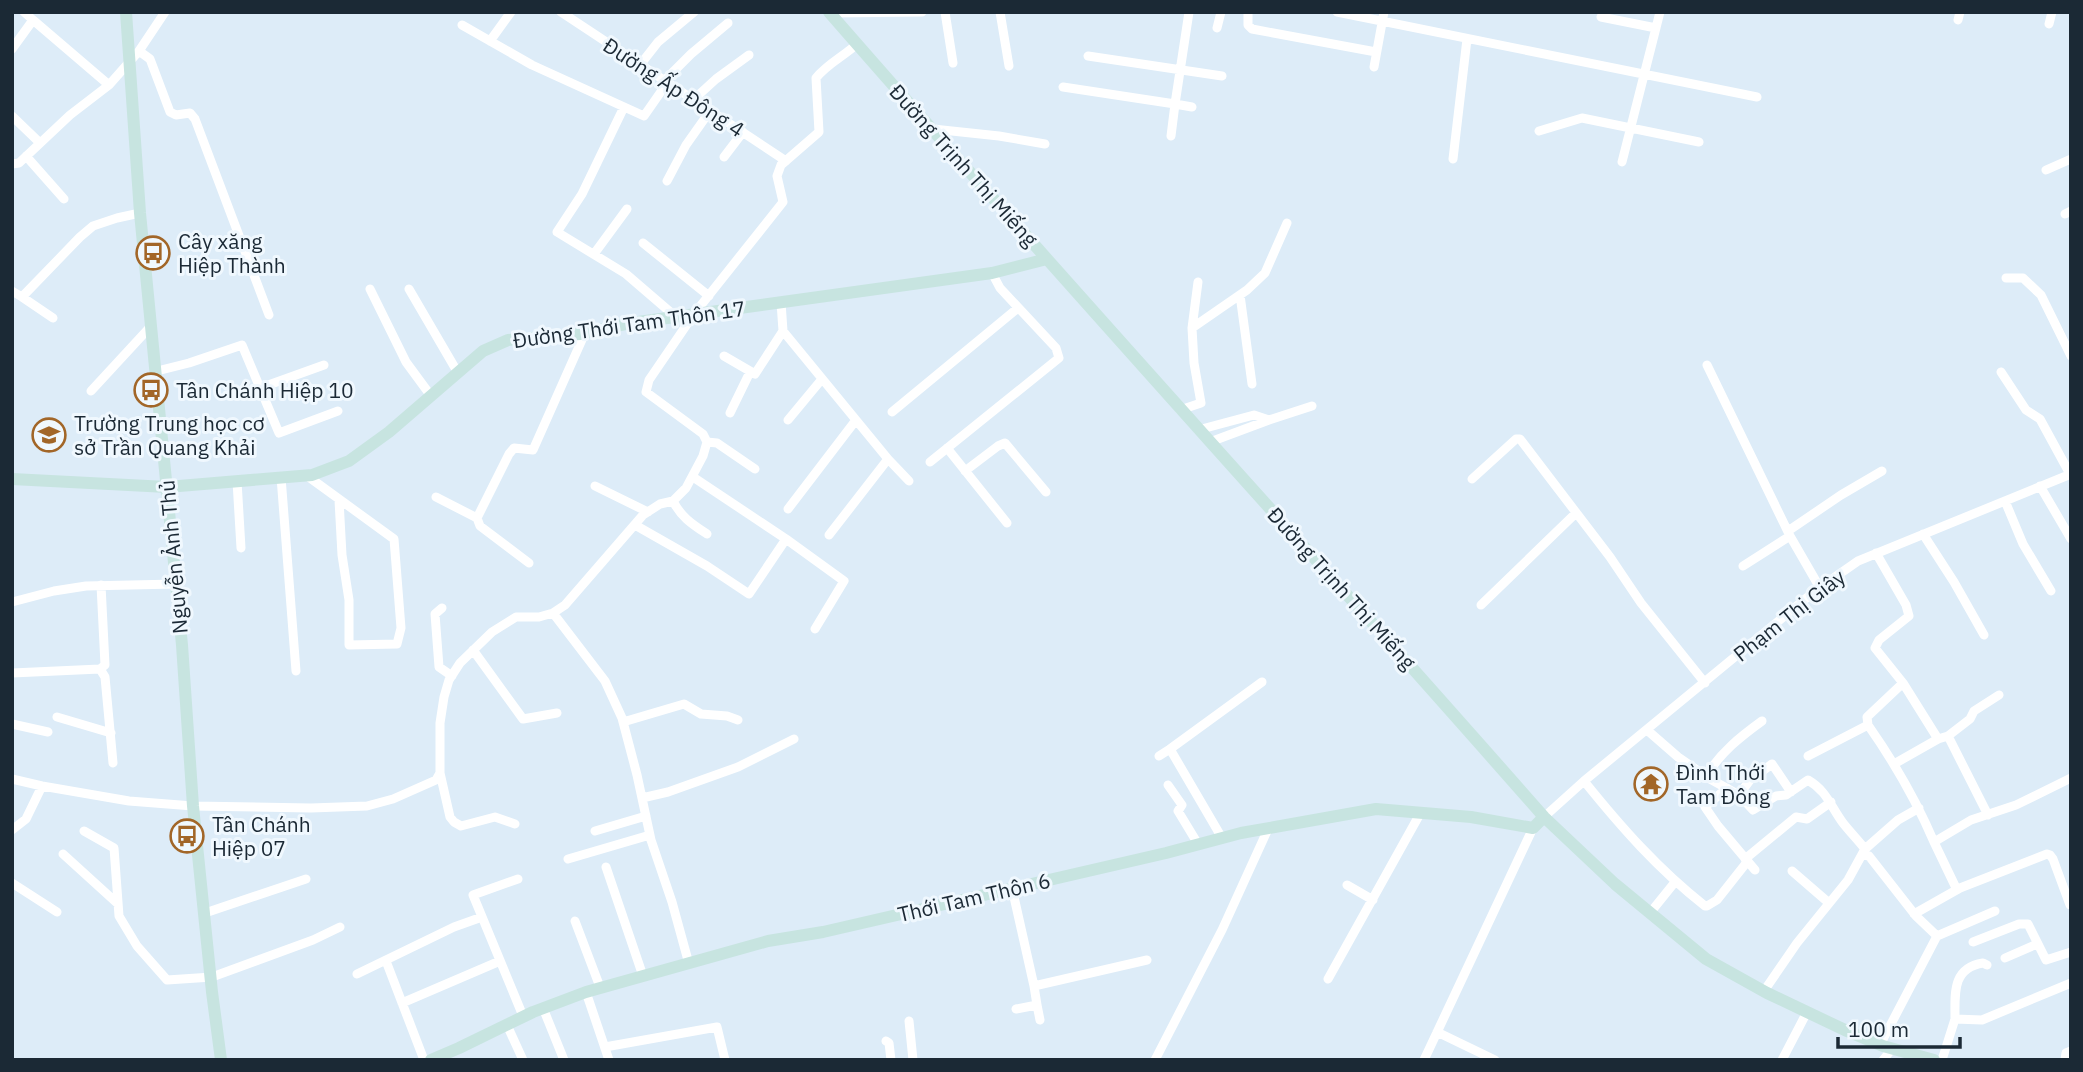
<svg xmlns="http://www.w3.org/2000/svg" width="2083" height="1072" font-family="'IBM Plex Sans',sans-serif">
<rect width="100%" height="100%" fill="#ddecf8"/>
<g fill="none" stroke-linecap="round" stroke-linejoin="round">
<path stroke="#fff" stroke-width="9" d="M24,12L33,20
M561,12L786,161
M945,12L953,63
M1000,12L1009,66
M1248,12V25L1252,29L1376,52
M1337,12L1757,97
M830,13L922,12
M1601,17L1656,28
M1958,20L1960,12
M2049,24L2052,12
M462,25L532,65L644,116L667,83
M1217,28L1221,12
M490,41L511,12
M12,49L33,20L109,85
M139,51L150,59L170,112L176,115L190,113L195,119L269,315
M1088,56L1222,76
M640,65L658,42L694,12
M1374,67L1384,12
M664,81L691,54L728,23
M1063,87L1175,104L1189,12
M693,100L716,79L749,55
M624,107L582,194L557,232L626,274L676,317
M12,116L39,142
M933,129L999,136L1045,144
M1539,131L1582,118L1699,142
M1171,136L1175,104L1192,107
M26,156L64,199
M724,157L743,132
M1453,159L1467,39
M1622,162L1660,12
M12,164L19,163L70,115L109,85L139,51L165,12
M2046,170L2071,159
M667,181L686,145L710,111
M2065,214L2071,211
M643,243L709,296
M594,254L627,209
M2006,278H2023L2041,295L2071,356
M370,289L406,362L431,396
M409,289L458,373
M12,291L22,297L80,237L93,226L117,218L140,213
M1240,295L1252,384
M22,297L53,318
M781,302L783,331L888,459L909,481
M1192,328L1198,282
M724,356L755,374L783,331
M1707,365L1790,536L1820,588
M157,371L189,363L242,345L279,433L338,411
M2001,372L2026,410L2040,419L2070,474
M260,388L324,365
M91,391L151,326
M1180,410L1201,403L1194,363L1192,328L1247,290L1265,273L1287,223
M892,412L1018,308
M730,413L750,372
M788,420L822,379
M1198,430L1254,415L1269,420L1312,406
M707,442L717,443L755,469
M1210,442L1269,420
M947,448L1007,523
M930,462L1059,358L1056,348L1000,288L992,273
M965,471L998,446L1005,443L1046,492
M306,475L394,539L401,628L397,644L349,645V600L342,555L339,500
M281,477L296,671
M693,477L786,539L844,581L815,629
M1472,479L1516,439H1520L1610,557L1641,603L1705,683
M237,481L241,548
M595,486L648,512
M2040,486L2071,539
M436,497L477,518L509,454L514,448L533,450L585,333
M673,501C681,517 692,524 707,534
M2005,501L2023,544L2051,591
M788,509L856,420
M477,518L480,526L529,563
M635,525L707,566L749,594L786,539
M1788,531L1841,495L1882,471
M1923,534L1954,582L1984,635
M829,535L888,459
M1876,553L1906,605L1909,616L1879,640L1875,648L1903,683L1938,739L1948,736L1988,815
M1743,566L1790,536
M12,602L54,591L86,586L176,584
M1481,605L1576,513
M442,608L435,614L439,667L452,676
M553,613L605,681L622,718L637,775L651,840L672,902L689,964
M473,650L523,719L557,713
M100,669L105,677L113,763
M12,673L100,669L105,665L101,585
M1903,683L1867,717L1868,725C1894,762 1916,800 1934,842L1971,820L2016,805L2071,778
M57,717L111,733
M623,722L684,704L701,714L727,716L738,720
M12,724L48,732
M1647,730L1678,757L1710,779L1739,795L1753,810L1776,796L1786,795L1808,780C1827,791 1831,807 1843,823C1850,832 1858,840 1865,849
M1948,736L1970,719L1974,711L1999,695
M1170,749L1262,682
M1159,756L1170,749L1222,838
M1808,756L1868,725
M1894,764L1938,739
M440,773L450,817L454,822L461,826L495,817L515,824
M1706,776C1721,752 1740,737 1762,721
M12,779L42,786L129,801L193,806L311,808L367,806L393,799L436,780L440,773V723L444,697L449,680L460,663L492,632L516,617H539L553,613L565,605L643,515L660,504L673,501L686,488L703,456L707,442L703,434L646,392L649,380L694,314L783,202L777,176L781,165L819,132L816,78C827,64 844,56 857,44
M1584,781C1621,827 1658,869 1705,906H1707L1717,900L1747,862
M1168,785L1182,805L1178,811L1198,844
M1727,788L1705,807L1718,826L1755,870
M1739,795L1750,780L1772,764L1791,792
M642,798L668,792L738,767L794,739
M1544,817L1584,781L1815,591L1858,561L2071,474
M12,830L26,819L42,786
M84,831L114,848L119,916L137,946L167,980L212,977L313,940L340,927
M595,831L646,816
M1934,842L1957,890
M63,854L118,904
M1863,855L1869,856L1916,916L1937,936
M568,859L650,835
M1745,859L1796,817L1807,819L1831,802
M606,867L643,976
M1792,871L1829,903
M518,879L473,895L523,1016
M12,883L57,912
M1347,885L1373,900
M1012,888L1034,986L1147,960
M205,913L306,879
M1650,913L1675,882
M1914,914L1960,888L2047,854L2050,855L2053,859L2070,905
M575,921L600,987
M1973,942L2019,924H2028L2046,960L2071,952
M2005,958L2037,944
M386,961L424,1060
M357,974L454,927L482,917
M1328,979L1421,812
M1764,991L1797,943L1848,880L1865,849L1898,820L1919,808
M586,992L609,1060
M402,1003L500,961
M1037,1005L1040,1020
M543,1008L564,1060
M1016,1009L1037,1005L1034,986
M1955,1019C1955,993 1952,968 1983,963L1987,965
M909,1021L913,1060
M507,1025L523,1060
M1437,1032L1495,1060
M886,1041L889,1043L891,1060
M1880,1045L1937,936L1995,911
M605,1047L717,1027L725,1060
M1155,1060L1222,930L1268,829
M1424,1060L1533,828
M1782,1060L1807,1012
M1883,1060L1892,1049
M1942,1060L1955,1019L1982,1020L2071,983
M2065,1060L2066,1053L2071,1051"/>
<path stroke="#c7e4e0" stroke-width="12" d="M126,12L140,213L182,645L193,806L212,992L221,1060
M829,12C1065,283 1307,547 1544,817L1615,884L1706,959L1767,993L1847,1031L1883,1046L1934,1060
M12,479L167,487L312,475L349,461L389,432L483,351L508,340L580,334L631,323L992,273L1047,259
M431,1060L459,1048L533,1012L586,992L768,941L823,932L1166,853L1241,833L1376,809L1471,817L1533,828L1544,817"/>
</g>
<defs>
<symbol id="bus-ring" viewBox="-11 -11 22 22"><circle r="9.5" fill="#f0f8fe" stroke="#a26628" stroke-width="1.5"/><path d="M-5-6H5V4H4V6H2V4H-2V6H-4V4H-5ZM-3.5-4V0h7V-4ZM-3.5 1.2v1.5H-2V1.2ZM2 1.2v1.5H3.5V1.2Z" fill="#a26628"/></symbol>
<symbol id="school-ring" viewBox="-11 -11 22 22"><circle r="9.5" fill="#f0f8fe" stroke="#a26628" stroke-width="1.5"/><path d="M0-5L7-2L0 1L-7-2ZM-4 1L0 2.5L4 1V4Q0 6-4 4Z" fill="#a26628"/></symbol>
<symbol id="temple-ring" viewBox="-11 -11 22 22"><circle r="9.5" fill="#f0f8fe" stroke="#a26628" stroke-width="1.5"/><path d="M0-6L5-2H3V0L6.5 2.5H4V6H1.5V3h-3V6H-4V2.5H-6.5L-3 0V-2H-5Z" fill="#a26628"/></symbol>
</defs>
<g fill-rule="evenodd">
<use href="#bus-ring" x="134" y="234" width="38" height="38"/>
<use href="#bus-ring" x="132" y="371" width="38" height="38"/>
<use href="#school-ring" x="30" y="416" width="38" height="38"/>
<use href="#temple-ring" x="1632" y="765" width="38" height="38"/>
<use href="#bus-ring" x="168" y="817" width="38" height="38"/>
</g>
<g text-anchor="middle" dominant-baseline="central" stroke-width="6" stroke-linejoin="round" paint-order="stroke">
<g font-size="21" fill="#1b2935" stroke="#f0f8fe">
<text transform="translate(674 87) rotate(33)">Đường Ấp Đông 4</text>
<text transform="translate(964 165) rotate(48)">Đường Trịnh Thị Miếng</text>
<text transform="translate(629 324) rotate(-8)">Đường Thới Tam Thôn 17</text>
<text transform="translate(173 557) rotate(-95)">Nguyễn Ảnh Thủ</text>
<text transform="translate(1342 588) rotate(48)">Đường Trịnh Thị Miếng</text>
<text transform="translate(1789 615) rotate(-38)">Phạm Thị Giây</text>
<text transform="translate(974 897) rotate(-13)">Thới Tam Thôn 6</text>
</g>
<g font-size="21" fill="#1b2935" stroke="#f0f8fe" text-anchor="start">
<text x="178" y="241">Cây xăng<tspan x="178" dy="24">Hiệp Thành</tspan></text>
<text x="176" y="390">Tân Chánh Hiệp 10</text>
<text x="74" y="423">Trường Trung học cơ<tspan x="74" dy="24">sở Trần Quang Khải</tspan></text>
<text x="1676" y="772">Đình Thới<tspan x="1676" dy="24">Tam Đông</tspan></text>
<text x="212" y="824">Tân Chánh<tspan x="212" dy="24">Hiệp 07</tspan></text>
</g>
</g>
<rect width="2083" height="1072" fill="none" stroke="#1b2935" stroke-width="28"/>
<path d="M1838 1037v10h122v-10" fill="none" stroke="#1b2935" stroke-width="3.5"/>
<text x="1848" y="1037" font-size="21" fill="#1b2935" stroke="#f0f8fe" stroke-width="5" paint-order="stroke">100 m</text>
</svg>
